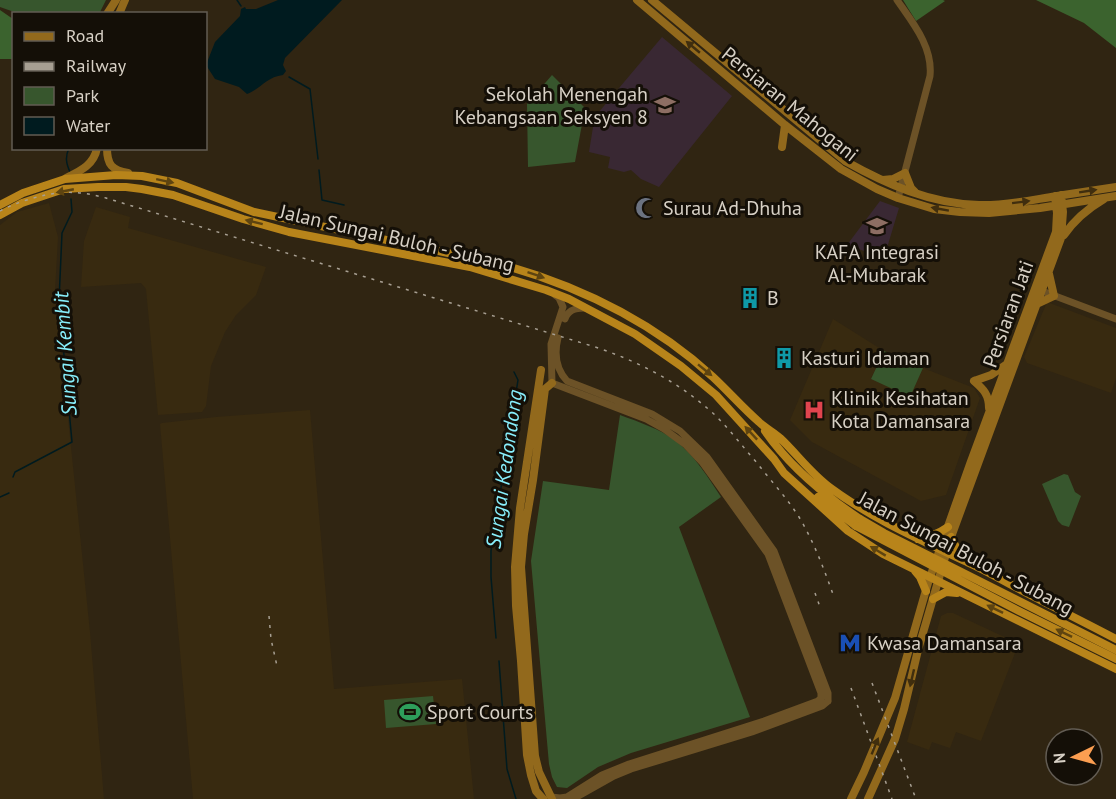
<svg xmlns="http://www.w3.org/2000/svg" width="1116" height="799" font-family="'PT Sans',sans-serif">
<rect width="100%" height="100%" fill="#302512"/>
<path fill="#382a10" d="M49,203L58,237L55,291L90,632L104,799H0V225L17,212Z
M96,207L130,217L128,228L266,267L256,295L236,315L225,332L211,366L206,406L202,412L158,415L146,289L141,283L81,287L84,241Z
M1047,302L1116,328V378L1111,393L1027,363L1024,357Z
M833,319L884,351L871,379L910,396L923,368L974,388L980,398L946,495L921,501L812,442L790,420Z
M310,410L334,689L462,679L474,799H193L160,424L162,423L216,417Z
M947,613H953L1013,641L1015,653L981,741L956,732L950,748L932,742L929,750L907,742L941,616Z"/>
<path fill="#392833" d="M662,37L732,96L659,187L641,179L631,170L624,172L608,168L610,157L589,152L593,127L598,113Z
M880,201L899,208L884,258L847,245Z"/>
<path fill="#37562d" d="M0,0H106L99,14L17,13L0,7Z
M552,75L585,108L575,162L528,167L527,104Z
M884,351L923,368L910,397L871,379Z
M620,415C639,422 660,429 676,441C695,456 708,477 721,497L679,527L750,717L631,753L598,767L567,788L557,787L552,777L549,764L531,561L543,481L609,490Z
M1064,474L1068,475L1075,492L1081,496L1069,527L1062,525L1058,521L1042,484Z
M433,696L436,724L386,728L384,700Z"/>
<path fill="#3b632e" d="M903,0H943L945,1L916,21Z
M1036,0H1116V48L1084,23Z
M0,10L13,19V59H0Z"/>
<path fill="#001b1f" d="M278,0H342L285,58L283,65L286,71L283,75C266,77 261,89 247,94L239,87L215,79L206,65L215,42L240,16L241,9L245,7L246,9H256Z"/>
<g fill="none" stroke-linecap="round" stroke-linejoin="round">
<path stroke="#001b1f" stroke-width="1.5" d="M237,0L241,6
M289,77L310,89L318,159
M69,148C65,157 66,163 70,172
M319,170L322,200L344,205
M13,477L15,472L72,442L59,301L62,233L72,212L71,199
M0,497L9,493
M496,638L491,577V551L518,380L514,372
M499,661L507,769L516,799"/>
<path stroke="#6c5227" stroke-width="7" d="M897,0C913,23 933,47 930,76L898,198
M1036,292L1042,291L1116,319
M555,295L559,298L563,307L551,344L552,383L646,419L664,429L686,445L702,462L768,554L821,693V698
M565,319C568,310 575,308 584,308
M558,338C554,354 556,369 567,381L652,414L680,431L707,457L774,551L828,693V701
M551,797L560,798L567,797L602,775L629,764L764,721L818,701L821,698
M573,799L614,776L631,769L752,732L822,706L828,701"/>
<path stroke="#92691c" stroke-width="8" d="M637,0L785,125L841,169L877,189L898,198L934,209L960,212L989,213L1040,208L1116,196
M652,0L845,161C886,184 931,204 979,205C1005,206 1031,200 1057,196C1076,193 1096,190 1116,187
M107,14L116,0
M119,14L125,0
M782,147L785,125
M107,148C107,165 112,170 128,173
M66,178C80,171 94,165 97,148
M883,180L893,179L905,173L911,188L915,192
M1064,235C1075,219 1087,209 1104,199
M1037,304L1054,296L1049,274
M541,370L520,508L515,567L516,606L521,661L527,755L531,775L536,791L543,799
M974,381L991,375L1007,364
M974,381C983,389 989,394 989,408
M552,383L545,389L533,480L524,534L521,567L535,756L539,772L552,799
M851,799L864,772L895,698L928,583L970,464L1056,232L1057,213L1055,196
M868,799L895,739L904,709L918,650L951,537L1061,238L1063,212L1061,195"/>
<path stroke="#b8841a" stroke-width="8" d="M0,205L23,193L65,179L116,175L142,176L177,183L254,212L500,264C579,286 652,321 713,377C729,392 743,408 759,422C765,428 773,432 780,438C798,455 812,475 832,489C873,519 921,540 967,562C985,570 1002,580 1019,589C1051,606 1084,622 1116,639
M0,215L22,203L64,189L98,187H126L142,189L173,195L243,219L289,232L470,267L546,290L569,299L635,334L681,366L716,395L774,459L784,473L848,531L883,554L1116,669
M765,431C790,467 824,495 860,519
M818,497L856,526
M951,537L959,553L965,560
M918,539C930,537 938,534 948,527
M915,571L920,577L926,591
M933,599L946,592L957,593"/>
<path stroke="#a79f92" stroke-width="1.5" stroke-dasharray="3 6" stroke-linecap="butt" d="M0,211C14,203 43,194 59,193C75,191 91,194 106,198L592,346C638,361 679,382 715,415C730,430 743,447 757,463C771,481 787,498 799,517C814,542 824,569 834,597
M815,593L820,607
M269,616L271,639L277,666
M872,683L916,799
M851,688L892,799"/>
<path stroke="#b8841a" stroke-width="8" d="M860,519L884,533L1116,650
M856,526L1021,612L1116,659"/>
</g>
<defs><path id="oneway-solid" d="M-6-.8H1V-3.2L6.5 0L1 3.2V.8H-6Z" transform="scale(1.5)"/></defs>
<g fill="#402e0e">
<use href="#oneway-solid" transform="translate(693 47) rotate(-140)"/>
<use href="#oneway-solid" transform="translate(1088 191) rotate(-9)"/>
<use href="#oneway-solid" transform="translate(1021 202) rotate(-7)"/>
<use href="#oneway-solid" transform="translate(940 209) rotate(-170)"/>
<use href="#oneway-solid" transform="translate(912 678) rotate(103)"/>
<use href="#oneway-solid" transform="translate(875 746) rotate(-68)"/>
</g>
<g fill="#5e4410">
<use href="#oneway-solid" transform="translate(165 181) rotate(12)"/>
<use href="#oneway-solid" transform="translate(65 191) rotate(169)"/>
<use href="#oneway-solid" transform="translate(254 222) rotate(-166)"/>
<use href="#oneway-solid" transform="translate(536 275) rotate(19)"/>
<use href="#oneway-solid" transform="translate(705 370) rotate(39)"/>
<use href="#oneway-solid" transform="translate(751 433) rotate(-133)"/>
<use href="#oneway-solid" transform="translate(878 551) rotate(-149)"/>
<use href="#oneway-solid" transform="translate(995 609) rotate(-154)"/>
<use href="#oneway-solid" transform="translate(1064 633) rotate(-154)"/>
</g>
<defs>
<symbol id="school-bare" viewBox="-9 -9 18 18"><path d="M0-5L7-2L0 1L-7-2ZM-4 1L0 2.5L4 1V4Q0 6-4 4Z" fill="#8d6e63" stroke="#140f07" stroke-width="2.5" paint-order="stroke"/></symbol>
<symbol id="mosque-bare" viewBox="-9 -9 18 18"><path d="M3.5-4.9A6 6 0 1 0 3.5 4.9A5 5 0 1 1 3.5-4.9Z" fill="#6b7280" stroke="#140f07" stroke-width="2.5" paint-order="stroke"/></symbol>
<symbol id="building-bare" viewBox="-9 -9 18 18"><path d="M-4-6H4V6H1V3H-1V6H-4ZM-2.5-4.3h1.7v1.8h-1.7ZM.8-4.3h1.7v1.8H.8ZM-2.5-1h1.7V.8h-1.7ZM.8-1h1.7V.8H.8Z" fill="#0f9aa8" stroke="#140f07" stroke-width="2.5" paint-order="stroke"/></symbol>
<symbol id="hospital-bare" viewBox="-9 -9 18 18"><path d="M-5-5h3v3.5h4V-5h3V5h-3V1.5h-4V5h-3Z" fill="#e0444e" stroke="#140f07" stroke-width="2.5" paint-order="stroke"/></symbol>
<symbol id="metro-bare" viewBox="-9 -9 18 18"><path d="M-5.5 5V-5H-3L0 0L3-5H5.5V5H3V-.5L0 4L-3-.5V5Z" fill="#1a4fb4" stroke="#140f07" stroke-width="2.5" paint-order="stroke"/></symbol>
<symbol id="stadium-bare" viewBox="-9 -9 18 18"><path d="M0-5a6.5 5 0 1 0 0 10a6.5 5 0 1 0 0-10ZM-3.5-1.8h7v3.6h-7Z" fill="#2e9e5b" stroke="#140f07" stroke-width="2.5" paint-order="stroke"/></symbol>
</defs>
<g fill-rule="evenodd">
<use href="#school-bare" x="650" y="90" width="30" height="30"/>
<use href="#mosque-bare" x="631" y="193" width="30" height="30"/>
<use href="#school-bare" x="862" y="211" width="30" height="30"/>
<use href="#building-bare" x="735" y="283" width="30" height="30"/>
<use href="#building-bare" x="769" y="343" width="30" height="30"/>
<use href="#hospital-bare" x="799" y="395" width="30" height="30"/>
<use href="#metro-bare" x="835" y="628" width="30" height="30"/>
<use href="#stadium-bare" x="395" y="697" width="30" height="30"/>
</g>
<g text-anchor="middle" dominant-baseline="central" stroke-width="6" stroke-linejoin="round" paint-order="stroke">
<g font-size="20" fill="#d7d0c5" stroke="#140f07" text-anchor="start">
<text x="648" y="94" text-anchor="end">Sekolah Menengah<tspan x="648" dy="23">Kebangsaan Seksyen 8</tspan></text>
<text x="663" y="208">Surau Ad-Dhuha</text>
<text x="877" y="252" text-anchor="middle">KAFA Integrasi<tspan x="877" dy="23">Al-Mubarak</tspan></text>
<text x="767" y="298">B</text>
<text x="801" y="358">Kasturi Idaman</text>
<text x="831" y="398">Klinik Kesihatan<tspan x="831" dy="23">Kota Damansara</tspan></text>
<text x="867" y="643">Kwasa Damansara</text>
<text x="427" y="712">Sport Courts</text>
</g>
<g font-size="20" fill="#d7d0c5" stroke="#140f07">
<text transform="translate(790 104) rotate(39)">Persiaran Mahogani</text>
<text transform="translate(397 238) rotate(13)">Jalan Sungai Buloh - Subang</text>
<text transform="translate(1008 314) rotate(-70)">Persiaran Jati</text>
<text transform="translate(966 553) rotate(28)">Jalan Sungai Buloh - Subang</text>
</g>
<g font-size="21" font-style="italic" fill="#88effc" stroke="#140f07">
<text transform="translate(65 354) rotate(-94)">Sungai Kembit</text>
<text transform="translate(504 469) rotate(-82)">Sungai Kedondong</text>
</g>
</g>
<rect x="12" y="12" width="195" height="138" fill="#140f07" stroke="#625c53" stroke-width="1.5"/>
<rect x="24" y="32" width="30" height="9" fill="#92691c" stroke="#625c53" stroke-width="1.5"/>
<text x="66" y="42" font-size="18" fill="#d7d0c5">Road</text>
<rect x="24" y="62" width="30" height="9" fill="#a79f92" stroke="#625c53" stroke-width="1.5"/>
<text x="66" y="72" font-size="18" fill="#d7d0c5">Railway</text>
<rect x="24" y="87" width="30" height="18" fill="#37562d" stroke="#625c53" stroke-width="1.5"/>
<text x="66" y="102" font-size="18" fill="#d7d0c5">Park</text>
<rect x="24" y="117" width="30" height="18" fill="#001b1f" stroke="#625c53" stroke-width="1.5"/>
<text x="66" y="132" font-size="18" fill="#d7d0c5">Water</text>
<g transform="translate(1074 757) rotate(265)"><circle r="28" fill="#140f07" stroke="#625c53" stroke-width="1.5"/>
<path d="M0-4.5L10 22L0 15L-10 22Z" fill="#fb9e51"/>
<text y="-9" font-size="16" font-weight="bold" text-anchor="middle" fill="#d7d0c5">N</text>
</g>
</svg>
